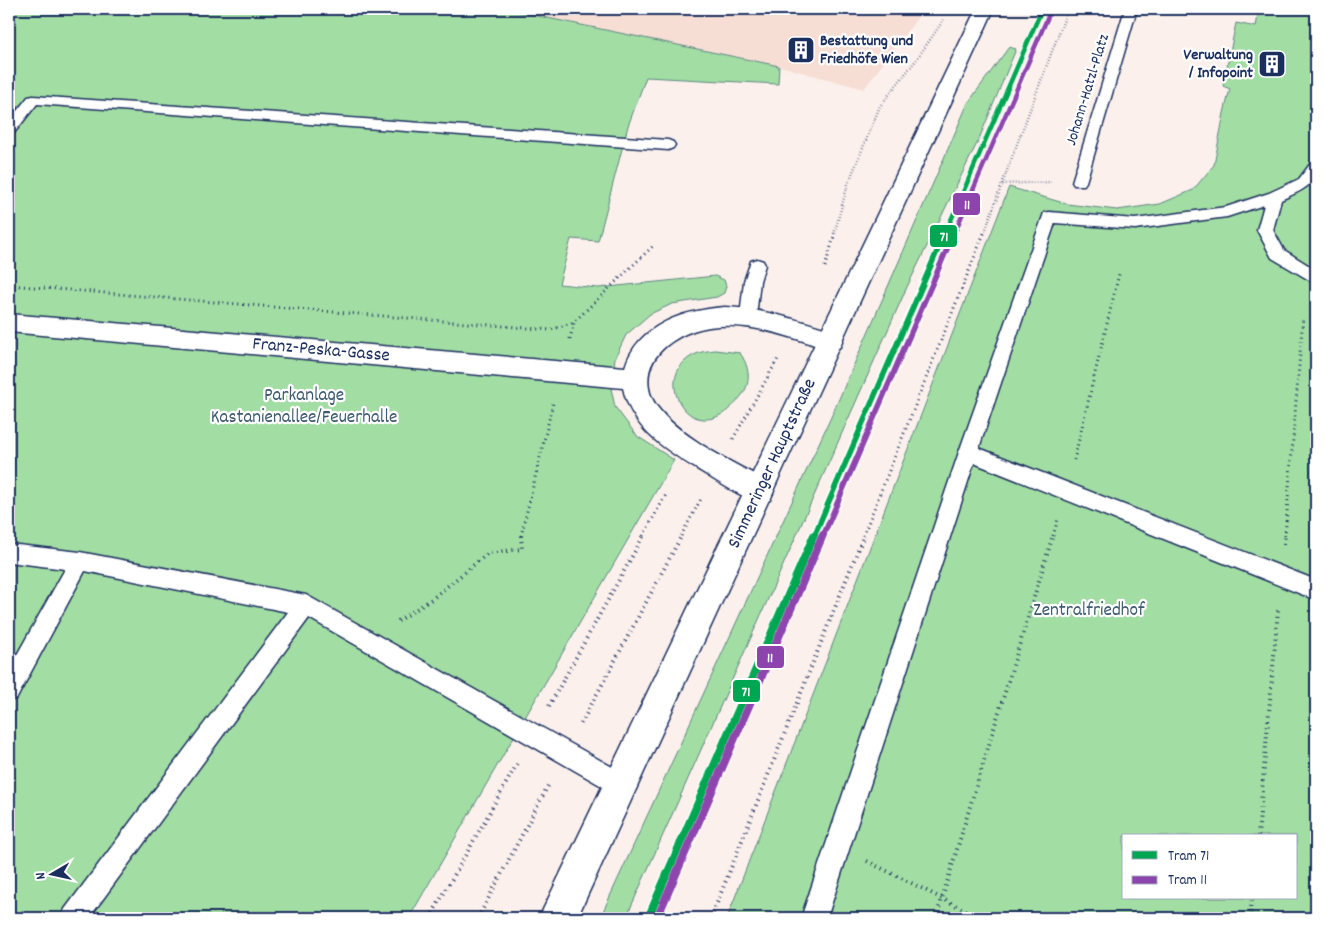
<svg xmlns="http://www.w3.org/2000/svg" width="1325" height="927" font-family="Dekko,sans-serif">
<rect width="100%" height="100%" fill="#fbf0ec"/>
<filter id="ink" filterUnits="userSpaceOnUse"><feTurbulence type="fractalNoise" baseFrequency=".02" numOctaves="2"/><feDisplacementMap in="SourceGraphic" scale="10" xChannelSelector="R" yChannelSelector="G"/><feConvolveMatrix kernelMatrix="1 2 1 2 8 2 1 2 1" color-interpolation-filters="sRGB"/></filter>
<g filter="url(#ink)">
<path fill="#f6ded5" d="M504,9H924L864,89L779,66Z"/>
<path fill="#a2dda4" stroke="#5e8681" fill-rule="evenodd" d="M9,9H504L779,66L778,84L646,77L628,126L598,241L571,239L559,284L598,288L715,276L724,280L726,286L724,293L717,297L672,304L650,314L626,335L615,358L611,388L615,407L637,436L674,460L409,918H9Z
M1259,9H1316V918H727L1009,187L1067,204L1117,210L1160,204L1193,190L1214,165L1224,113L1230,89L1223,86L1236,23L1256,27ZM1124,836H1296V898H1124Z
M1009,47L1016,49L979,139L907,287L626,918H600L832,415L968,103Z
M715,350L740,353C749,366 752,382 742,395C694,460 646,375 696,354C702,351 709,351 715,350Z"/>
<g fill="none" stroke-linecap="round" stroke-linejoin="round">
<defs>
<path id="lane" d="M1125,9H1137L1086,182L1084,185H1074L1072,182Z
M33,96L668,140L673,142L675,145L673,148L668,150L37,104L14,133L9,134V121L28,97Z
M1316,161C1318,187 1301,190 1281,200L1273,230L1284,250L1316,270V284L1272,258L1257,230L1264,205L1227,217L1135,229L1055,223L979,448L1316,580V600L974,463L827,918H801L959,452L1044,213L1049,212L1135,219L1226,207L1269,193L1299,179L1311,163Z
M757,259L763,261L765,265L760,281L756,317L754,321L748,323L742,321L740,317L744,281L751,261Z
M9,544L80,552L306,595L630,777L634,785L630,793L622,797L614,793L309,618L89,918H61L65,909L288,612L85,571L17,698L9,701V669L65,569L9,562Z"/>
<path id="street" d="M725,307C765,309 802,321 840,333L843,340L840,347C826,351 813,344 800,340C756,326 705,314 666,346C651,359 645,374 650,393C660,428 738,466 770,482L774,491L770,500L760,503C740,496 721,484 702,472C668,451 632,431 623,388L9,332V314L625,367C638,324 685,310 725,307Z"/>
<path id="primary" d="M976,9H994L577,918H539Z"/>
</defs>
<use href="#lane" stroke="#1b2f5e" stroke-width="3"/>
<use href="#street" stroke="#1b2f5e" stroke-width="3"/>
<use href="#primary" stroke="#1b2f5e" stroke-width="3"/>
<path stroke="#1b2f5e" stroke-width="2.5" stroke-dasharray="0.5 2.5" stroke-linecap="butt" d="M1002,184L1068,9
M834,234L848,184L880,106L917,59L944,19
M984,234L1002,184L1051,182"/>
<path stroke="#1b2f5e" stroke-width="3" stroke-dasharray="1 4" stroke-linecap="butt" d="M825,267L835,233
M9,285L551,330L574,322
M570,339L574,322L653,246
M733,439L779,357
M1074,460L1119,274
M521,536L553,403
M643,536L667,493
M681,536L702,497
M863,536L984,233
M1053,536L1058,519
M1285,536L1303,317"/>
<path stroke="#1b2f5e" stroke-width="4" stroke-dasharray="1 4.5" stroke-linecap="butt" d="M1284,544L1285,535
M398,621L432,599L488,553L522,549L521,535
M549,706L644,535
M581,724L682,535
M1258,836L1278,610
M867,861L981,918
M430,918L517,764
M478,918L550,782
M711,918L864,535
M936,918L1053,535
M1250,918L1252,898"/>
<use href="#lane" fill="#fff" fill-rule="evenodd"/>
<use href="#street" fill="#fff" fill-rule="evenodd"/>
<use href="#primary" fill="#fff" fill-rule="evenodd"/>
<defs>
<path id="tram-1-far2" d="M945,234L1042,9"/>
<path id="tram-1-far1" d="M814,536L945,233"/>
<path id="tram-1" d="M648,918L814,535"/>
<path id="tram-2-far2" d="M954,234L1050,12"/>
<path id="tram-2-far1" d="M823,536L954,233"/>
<path id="tram-2" d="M657,918L823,535"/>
</defs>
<use href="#tram-1-far2" stroke="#fff" stroke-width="7"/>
<use href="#tram-1-far1" stroke="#fff" stroke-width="9"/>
<use href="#tram-1" stroke="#fff" stroke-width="11"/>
<use href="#tram-2-far2" stroke="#fff" stroke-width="7"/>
<use href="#tram-2-far1" stroke="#fff" stroke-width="9"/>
<use href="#tram-2" stroke="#fff" stroke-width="11"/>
<use href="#tram-1-far2" stroke="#00a651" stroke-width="4.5"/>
<use href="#tram-1-far1" stroke="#00a651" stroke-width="5.5"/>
<use href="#tram-1" stroke="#00a651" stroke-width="8"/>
<use href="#tram-2-far2" stroke="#8e44ad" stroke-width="4.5"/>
<use href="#tram-2-far1" stroke="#8e44ad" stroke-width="5.5"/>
<use href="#tram-2" stroke="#8e44ad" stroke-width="8"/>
</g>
</g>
<defs>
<symbol id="building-square" viewBox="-11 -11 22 22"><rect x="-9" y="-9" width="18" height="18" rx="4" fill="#1b2f5e" stroke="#fff"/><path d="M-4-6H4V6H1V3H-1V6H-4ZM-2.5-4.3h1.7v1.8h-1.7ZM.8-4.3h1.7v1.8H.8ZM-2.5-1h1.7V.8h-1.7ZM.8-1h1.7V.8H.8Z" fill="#fff"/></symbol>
</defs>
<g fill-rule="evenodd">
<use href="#building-square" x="785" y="34" width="32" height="32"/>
<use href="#building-square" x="1256" y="48" width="32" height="32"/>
</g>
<g text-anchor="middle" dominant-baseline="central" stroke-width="4.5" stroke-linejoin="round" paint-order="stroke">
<g font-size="16" font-weight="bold" fill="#1b2f5e" stroke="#fff" text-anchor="start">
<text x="820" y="41">Bestattung und<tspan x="820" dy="18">Friedhöfe Wien</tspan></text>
<text x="1253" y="55" text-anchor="end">Verwaltung<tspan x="1253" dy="18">/ Infopoint</tspan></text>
</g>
<g font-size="16" fill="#1b2f5e" stroke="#fff">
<text transform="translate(1088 90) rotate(-73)">Johann-Hatzl-Platz</text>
</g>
<g font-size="19" fill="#1b2f5e" stroke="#fff">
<text transform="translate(321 351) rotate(5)">Franz-Peska-Gasse</text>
<text transform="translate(773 464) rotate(-65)">Simmeringer Hauptstraße</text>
</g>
<g font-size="19" fill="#3d5a70" stroke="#fff">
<text x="304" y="396">Parkanlage<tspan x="304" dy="22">Kastanienallee/Feuerhalle</tspan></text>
<text x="1089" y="611">Zentralfriedhof</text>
</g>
</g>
<g stroke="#fff" stroke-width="2">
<rect x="952" y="192" width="29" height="24" rx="5" fill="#8e44ad"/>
<rect x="929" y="224" width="29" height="24" rx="5" fill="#00a651"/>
<rect x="756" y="645" width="29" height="24" rx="5" fill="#8e44ad"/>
<rect x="732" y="679" width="29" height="24" rx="5" fill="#00a651"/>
</g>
<g font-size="14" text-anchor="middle" font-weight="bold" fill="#fff">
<text x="967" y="209">11</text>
<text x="944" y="241">71</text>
<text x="770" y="662">11</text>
<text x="746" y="696">71</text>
</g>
<rect width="1325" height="927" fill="none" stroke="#fff" stroke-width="30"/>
<rect x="15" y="15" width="1295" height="897" fill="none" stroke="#1b2f5e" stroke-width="2" filter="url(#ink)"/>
<rect x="1122" y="834" width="175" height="65" fill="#ffffff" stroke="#a4acbf"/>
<rect x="1132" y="851" width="25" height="8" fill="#00a651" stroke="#a4acbf"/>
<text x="1168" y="860" font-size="15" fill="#1b2f5e">Tram 71</text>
<rect x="1132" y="876" width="25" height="8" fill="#8e44ad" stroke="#a4acbf"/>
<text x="1168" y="884" font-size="15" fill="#1b2f5e">Tram 11</text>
<g transform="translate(52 874) rotate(261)" stroke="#ffffff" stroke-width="4" paint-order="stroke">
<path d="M0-4L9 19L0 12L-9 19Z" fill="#1b2f5e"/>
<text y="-8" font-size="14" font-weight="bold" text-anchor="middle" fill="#1b2f5e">N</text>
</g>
</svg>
